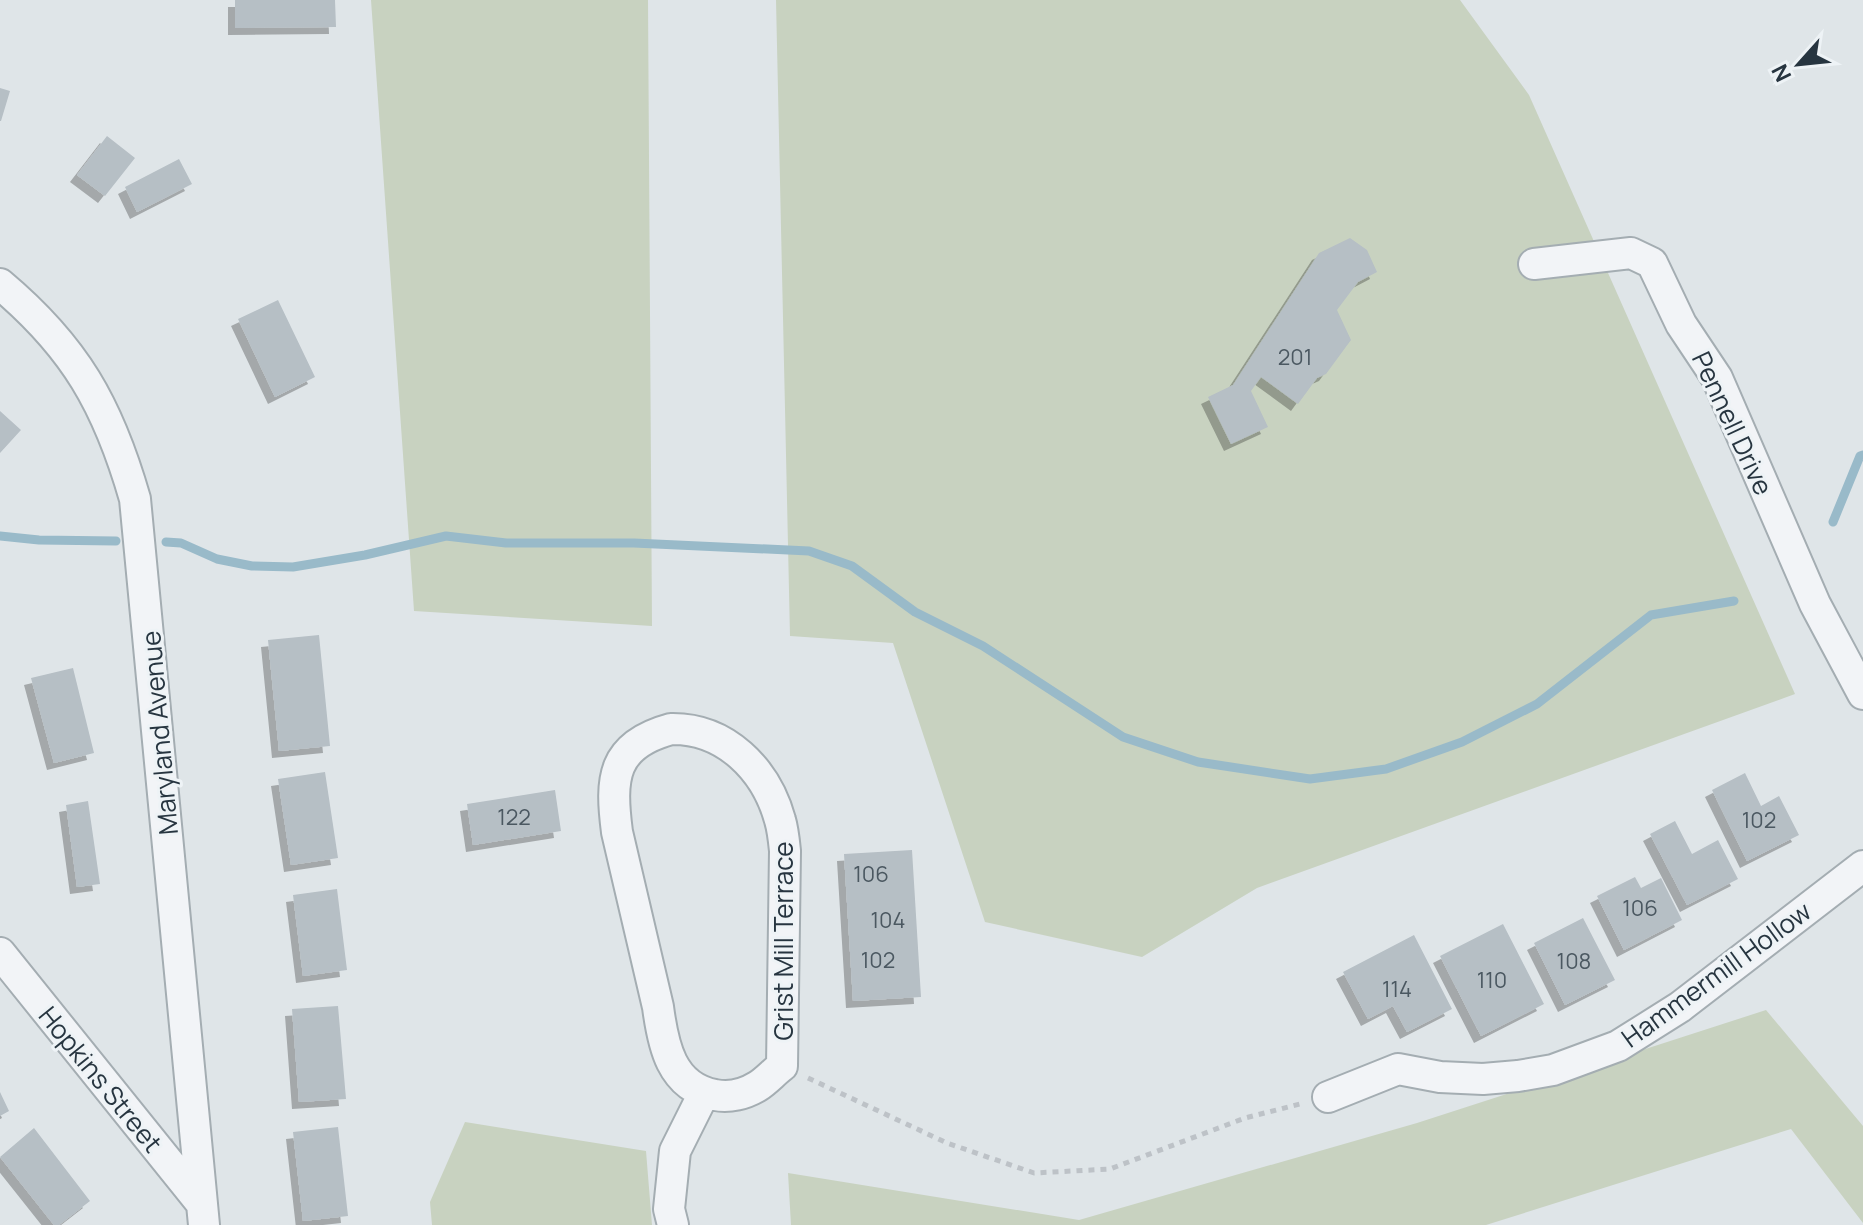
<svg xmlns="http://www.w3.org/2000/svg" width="1863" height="1225" font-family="Manrope,sans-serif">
<defs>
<filter id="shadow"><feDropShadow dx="-7" dy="7" stdDeviation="0" flood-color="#0004"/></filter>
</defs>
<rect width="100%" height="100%" fill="#dfe5e8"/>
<path fill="#c8d2c0" d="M371,0H648L652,626L414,611Z
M776,0H1460L1529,95L1795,694L1257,888L1142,957L985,922L893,643L790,636Z
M1766,1010L1863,1126V1223L1791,1129L1486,1225H791L788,1173L1079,1220L1417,1123Z
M465,1122L646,1151L652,1225H432L430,1202Z"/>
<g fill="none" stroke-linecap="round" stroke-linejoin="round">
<path stroke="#99bac9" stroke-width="9" d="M1833,522L1860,456L1863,455
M0,536L39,540L116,541
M166,542L181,543L217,559L252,566L293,567L365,555L446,536L506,543H634L809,551L852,566L915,612L983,646L1123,737L1198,762L1310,779L1386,769L1462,742L1537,704L1651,615L1734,601"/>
</g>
<path fill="#b6bfc5" filter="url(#shadow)" d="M235,0H335L336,27L235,28Z
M0,88L10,91L1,121H0Z
M107,136L135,158L105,196L77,175Z
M179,159L192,184L137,212L125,187Z
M1350,238L1367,250L1377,272L1358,282L1337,310L1351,340L1326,374L1317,378L1298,404L1261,377L1251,391L1268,427L1231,444L1208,397L1233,385L1319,253Z
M278,300L315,377L275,397L238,319Z
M0,411L21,430L0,453Z
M319,635L330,746L279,751L268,640Z
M73,668L94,753L54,763L31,678Z
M325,772L338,858L291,865L278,779Z
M1745,773L1761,806L1779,796L1799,835L1747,861L1712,790Z
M555,790L561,831L473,845L467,804Z
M88,801L100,884L77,887L66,805Z
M1675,821L1692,854L1718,840L1738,879L1687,905L1650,834Z
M912,850L921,997L853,1001L844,854Z
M1635,877L1641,888L1661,878L1682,920L1624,950L1597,896Z
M337,889L347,970L303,976L293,895Z
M1583,918L1615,980L1565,1005L1534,943Z
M1503,924L1544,1004L1481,1036L1440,956Z
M1414,935L1452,1009L1407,1032L1393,1006L1368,1019L1343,972Z
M338,1006L346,1099L299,1102L292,1009Z
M0,1092L9,1111L0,1116Z
M338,1127L348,1216L303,1221L293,1132Z
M34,1128L90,1201L59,1225H54L0,1157Z"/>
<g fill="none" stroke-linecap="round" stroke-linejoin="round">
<defs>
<path id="minor" d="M1534,264L1631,253L1652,263L1681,324L1717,378L1815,604L1863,694
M0,284C75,347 108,405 135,499L204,1225
M671,729C725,728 766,769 780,820C783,830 784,841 785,851L782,1066C774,1072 766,1081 758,1086C745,1094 729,1098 715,1095C671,1087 663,1045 658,1007L617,832C610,778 612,745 671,729Z
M0,953L202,1204
M1328,1097L1398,1069L1440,1077L1483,1079L1518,1076L1553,1070L1618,1046L1680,1007L1863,866
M673,1225L669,1209L675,1151L704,1093"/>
</defs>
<use href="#minor" stroke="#a4adb2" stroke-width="34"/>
<path stroke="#bdc2c7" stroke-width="5" stroke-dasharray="6 6" stroke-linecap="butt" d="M808,1078L947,1143L1034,1173L1110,1169L1245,1118L1300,1104"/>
<use href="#minor" stroke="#f2f4f7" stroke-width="30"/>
</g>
<g text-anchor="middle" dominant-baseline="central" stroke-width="6" stroke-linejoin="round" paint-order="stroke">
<g font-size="22" fill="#4b5861">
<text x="1295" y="357">201</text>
<text x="514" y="817">122</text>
<text x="1759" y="820">102</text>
<text x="871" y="874">106</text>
<text x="1640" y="908">106</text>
<text x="888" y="920">104</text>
<text x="878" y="960">102</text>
<text x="1574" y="961">108</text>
<text x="1492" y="980">110</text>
<text x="1397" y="989">114</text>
</g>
<g font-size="26" fill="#273540" stroke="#eef3f6">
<text transform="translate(1733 423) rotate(65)">Pennell Drive</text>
<text transform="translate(159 733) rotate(-95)">Maryland Avenue</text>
<text transform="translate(783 941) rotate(-90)">Grist Mill Terrace</text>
<text transform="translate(1716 974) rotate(-36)">Hammermill Hollow</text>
<text transform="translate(101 1079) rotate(51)">Hopkins Street</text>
</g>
</g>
<g transform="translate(1799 64) rotate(243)" stroke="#eef3f6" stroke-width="6" paint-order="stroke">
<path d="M0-6L14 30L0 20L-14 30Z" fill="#273540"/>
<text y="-12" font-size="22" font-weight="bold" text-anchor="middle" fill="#273540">N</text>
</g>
</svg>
